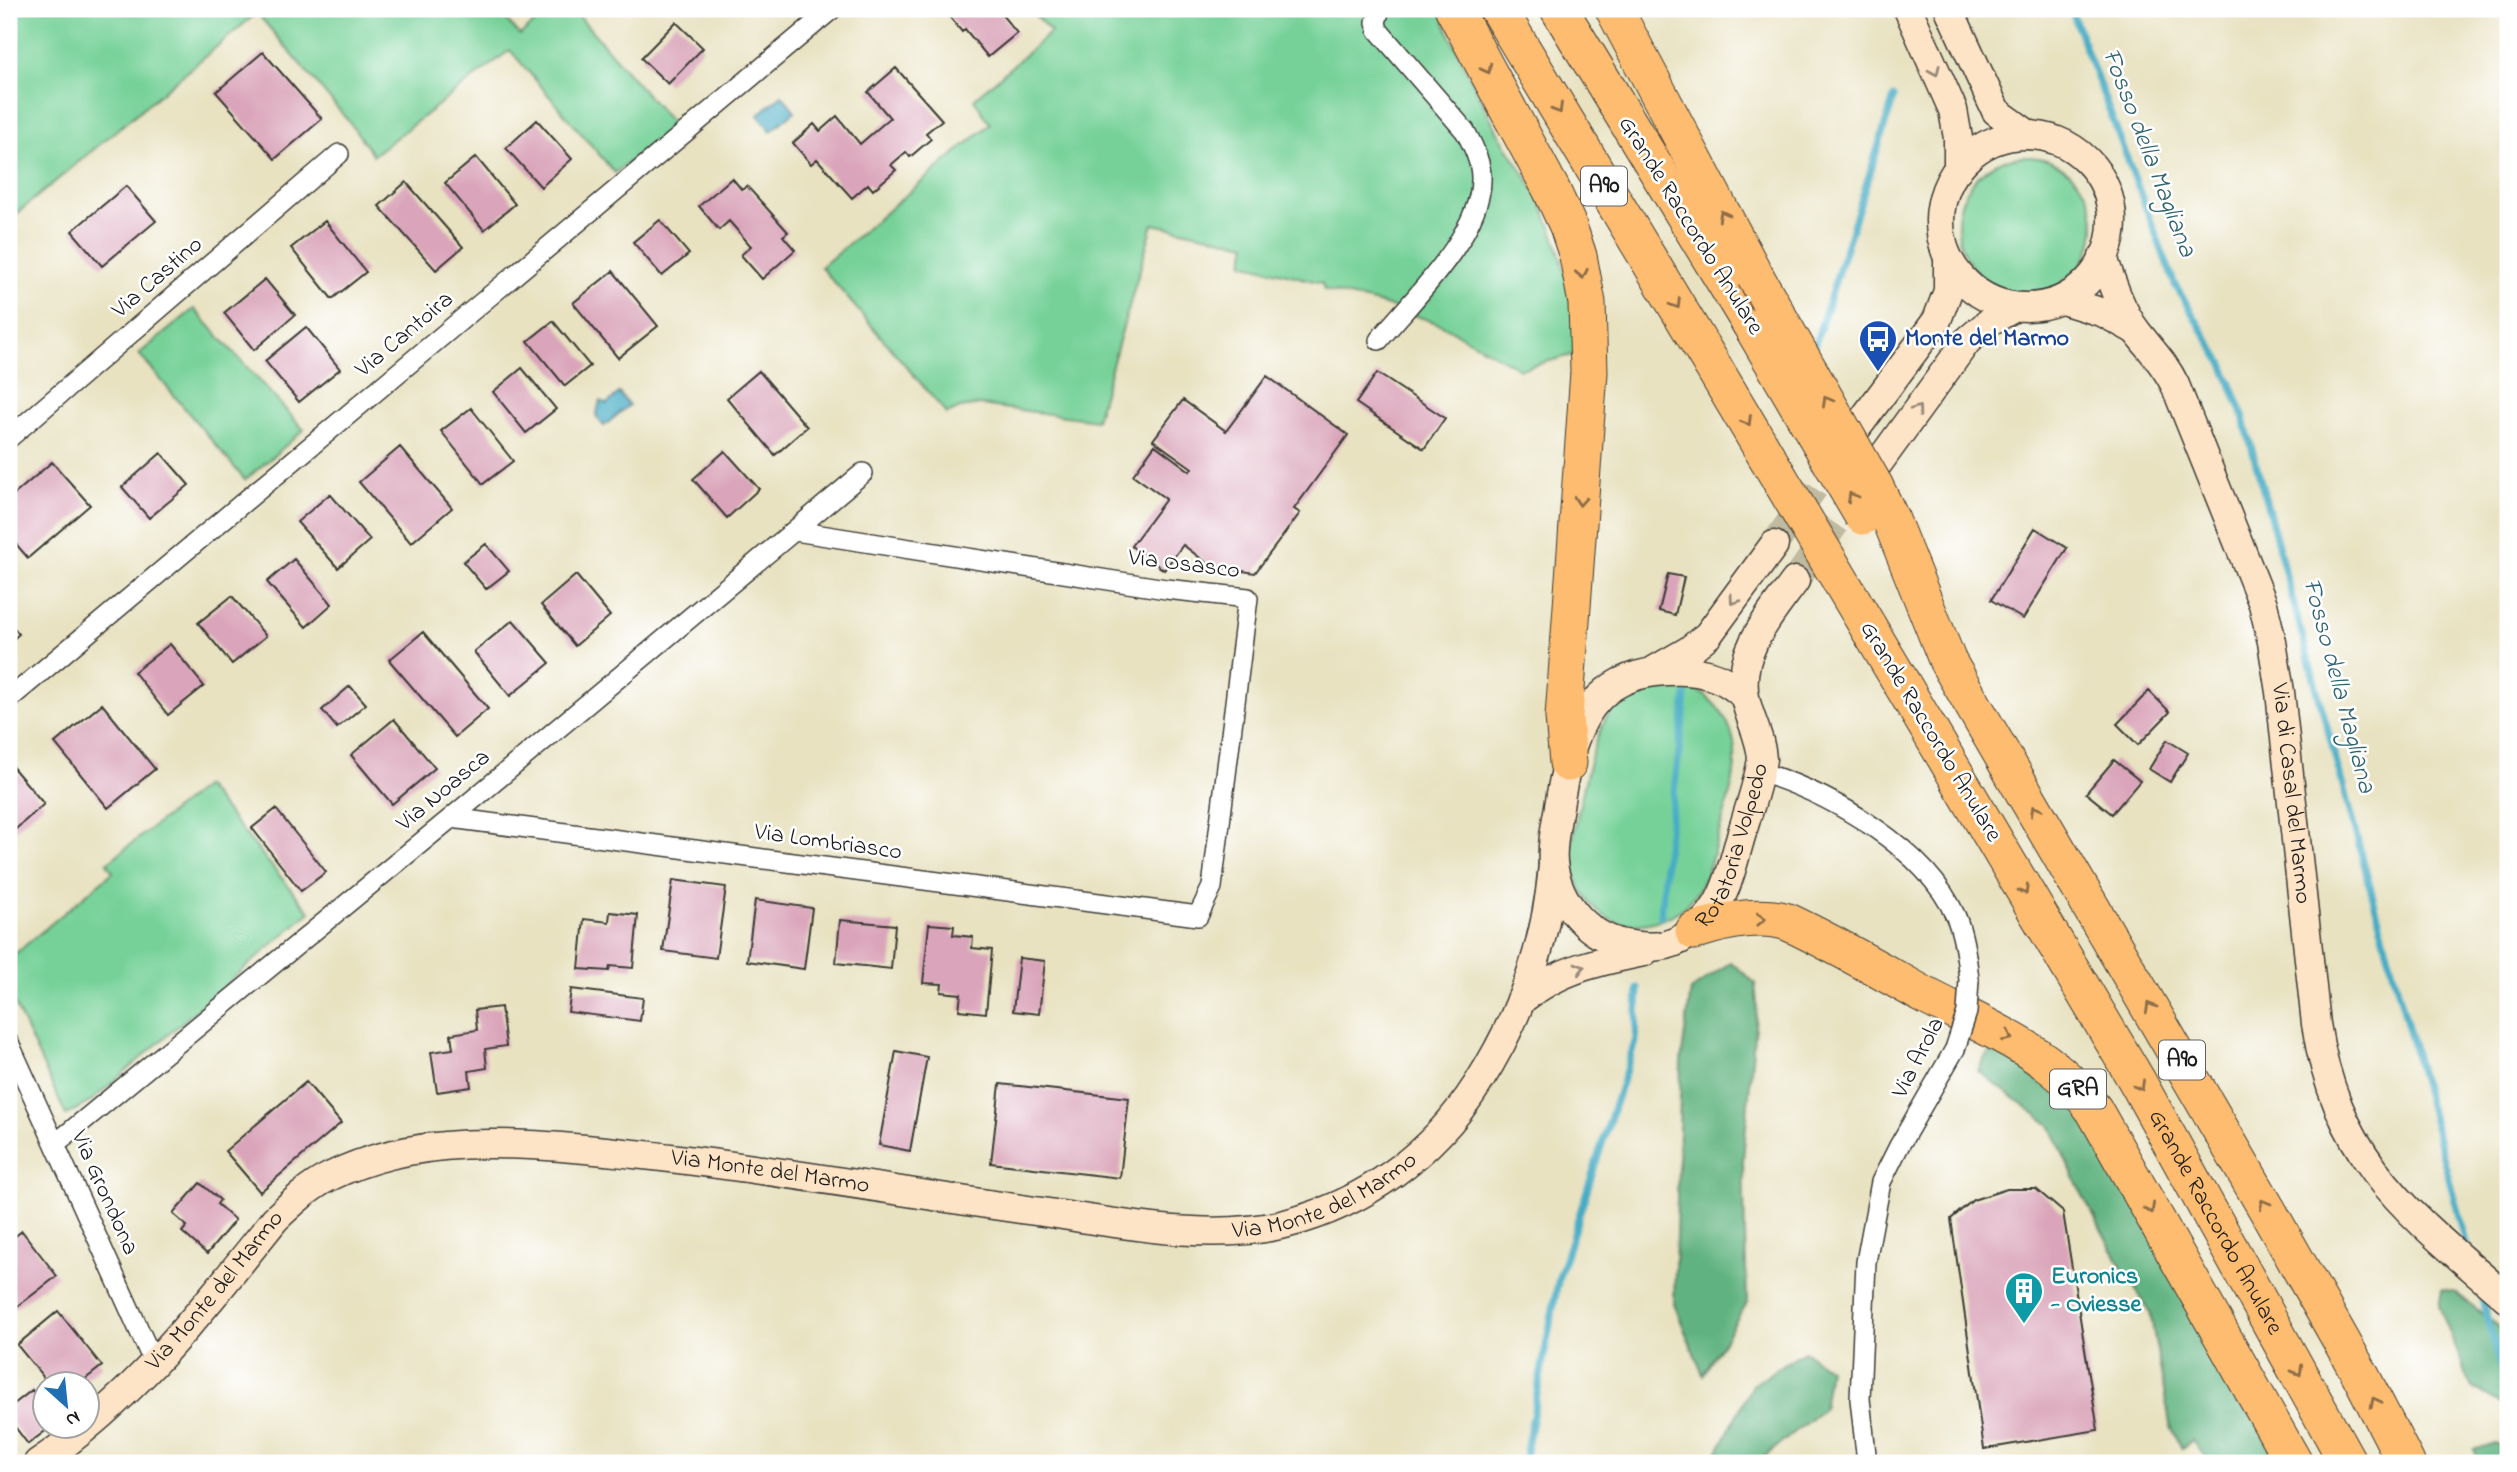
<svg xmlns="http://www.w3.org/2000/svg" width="2517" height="1472" font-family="'Indie Flower',sans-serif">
<rect width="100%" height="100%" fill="#fff"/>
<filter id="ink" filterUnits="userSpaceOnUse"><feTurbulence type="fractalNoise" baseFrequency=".0143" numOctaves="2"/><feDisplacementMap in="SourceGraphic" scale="14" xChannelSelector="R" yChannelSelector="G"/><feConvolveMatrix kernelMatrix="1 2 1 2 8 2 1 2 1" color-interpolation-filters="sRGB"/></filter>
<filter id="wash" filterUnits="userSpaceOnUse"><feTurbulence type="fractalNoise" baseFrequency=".00686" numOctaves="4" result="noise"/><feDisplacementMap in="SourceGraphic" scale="28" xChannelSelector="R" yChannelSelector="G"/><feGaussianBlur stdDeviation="1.57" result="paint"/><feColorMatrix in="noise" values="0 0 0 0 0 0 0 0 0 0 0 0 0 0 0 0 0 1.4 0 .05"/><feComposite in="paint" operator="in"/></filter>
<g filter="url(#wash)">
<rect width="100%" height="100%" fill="#e8e2c1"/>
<path fill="#76d198" stroke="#49765a" stroke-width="2" d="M9,9H496L520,35L552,9H573L674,126L615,173L510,50L373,155L351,124L257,13L9,220Z
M1029,9H1439C1456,50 1475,90 1497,130C1509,153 1527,175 1539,199C1562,246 1573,302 1576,354L1520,369L1440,324L1382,304L1324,290L1322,283L1243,263L1247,244L1153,224L1096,420L980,405L960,408L947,414L821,267L990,124L974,99L1051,32Z
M1958 225a68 68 0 1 1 136 0a68 68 0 1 1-136 0Z
M194,309L304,430L245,480L139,354Z
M1686,686C1693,690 1704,693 1709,699C1752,738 1732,786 1719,833C1712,856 1707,883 1690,901C1680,912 1667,919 1653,922C1604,935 1574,896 1570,851C1578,818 1591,734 1611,711C1630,690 1660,687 1686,686Z
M205,786L310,912L90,1102L66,1115L9,992V959L113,872L107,863Z"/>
<path fill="#60b380" stroke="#3e684e" stroke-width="2" d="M1731,962L1755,983L1757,1004L1743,1160L1747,1303L1703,1375L1674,1304L1681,1061L1691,990Z
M1991,1050L2077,1097L2278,1463H2210L2192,1440L2182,1449L2170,1424L2150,1312L2123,1270L2080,1190L2050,1125L1978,1071L1984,1058Z
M2442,1289L2455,1292L2508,1334V1408L2471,1386L2439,1306Z
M1804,1351L1829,1369L1823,1409L1757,1463H1712L1752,1385Z
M2495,1443L2508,1449V1463H2479L2474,1450Z"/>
<path fill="#44acc4" stroke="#306470" stroke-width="2" d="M782,95L795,111L771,131L758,115Z
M619,393L629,405L604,426L596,416L600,401L607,404Z"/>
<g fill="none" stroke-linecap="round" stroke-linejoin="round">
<path stroke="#44acc4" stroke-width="7" d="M2071,9L2175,285L2223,364L2242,412L2469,1253
M1812,354L1894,97
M1661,916L1665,863L1686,696
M2478,1285L2508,1395
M1524,1463L1559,1277L1636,1039L1638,988"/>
</g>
<g id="blocks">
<path fill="#daa5ba" d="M943,9H997L1017,33L988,57L965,29L962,32Z
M676,22L703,48L668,84L641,58Z
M263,52L322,119L275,159L216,92Z
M896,68L942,120L926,133L931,139L910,157L906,152L891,165L896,170L873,190L868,184L852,198L817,159L811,164L793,143L814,124L820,131L837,116L860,144L890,118L868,92Z
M537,120L572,159L541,187L506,148Z
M476,157L515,204L484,230L445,183Z
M732,178L742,190L747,186L788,232L783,236L795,250L762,279L741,255L751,246L729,221L719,230L699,206Z
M406,182L463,247L436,270L379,206Z
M126,186L156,221L102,266L72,231Z
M660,220L689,254L662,276L633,242Z
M325,221L366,272L332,299L291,248Z
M613,271L658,326L618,358L573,303Z
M265,279L295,315L254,350L224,313Z
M553,321L590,366L565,386L528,341Z
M306,327L340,369L299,402L265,361Z
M522,368L556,409L526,433L493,392Z
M759,371L807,427L775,455L727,398Z
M1377,373L1445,418L1424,449L1356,403Z
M1267,376L1348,435L1294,509L1300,513L1255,573L1211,566L1183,545L1164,570L1131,546L1166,499L1133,475L1155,445L1190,471L1192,468L1153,440L1183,400L1226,431Z
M471,408L513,461L483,484L441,431Z
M400,447L452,508L411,543L359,482Z
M725,451L759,489L727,518L693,479Z
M161,453L189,485L149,518L122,487Z
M52,462L90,505L28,558L9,536V499Z
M330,494L370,540L338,568L297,522Z
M2035,528L2067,548L2023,619L1991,600Z
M486,544L509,571L486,589L463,562Z
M294,559L332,604L306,627L267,582Z
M1668,574L1684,577L1675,615L1659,611Z
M576,575L610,616L575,646L541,605Z
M232,596L266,636L232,664L198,623Z
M513,620L550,663L510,696L474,652Z
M9,622L19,634L9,643Z
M423,632L488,709L455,737L389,660Z
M170,644L204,686L168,715L134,672Z
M350,686L366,704L337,728L322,710Z
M2149,691L2170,712L2138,745L2117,724Z
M102,704L155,769L108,808L55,743Z
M394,719L435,768L392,804L351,755Z
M2167,740L2188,753L2170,782L2149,769Z
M2114,760L2140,781L2112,814L2086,793Z
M9,763L44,804L9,835Z
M276,809L326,872L301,891L252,828Z
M673,880L726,887L716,958L663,951Z
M755,900L812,908L804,969L747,961Z
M610,912L638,915L633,968L610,966L609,971L579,969L584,919L609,922Z
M840,920L895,925L891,969L836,963Z
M929,924L954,926L953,935L973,937L972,948L992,950L986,1013L959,1010L961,994L941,992L942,984L923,983Z
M1019,958L1045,961L1039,1014L1013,1011Z
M571,989L643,998L640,1021L568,1012Z
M501,1007L506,1046L485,1049L487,1068L469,1071L471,1087L437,1092L431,1052L453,1049L451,1034L477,1030L475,1010Z
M896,1051L927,1057L910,1151L879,1145Z
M306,1082L341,1123L260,1192L225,1151Z
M1000,1084L1129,1098L1120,1178L991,1163Z
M200,1183L220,1200L217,1204L235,1220L207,1254L182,1232L187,1226L173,1214Z
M9,1184L17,1194L9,1201Z
M2007,1189H2036L2063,1212L2098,1430L1984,1449L1951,1219L1973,1200Z
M22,1231L57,1276L9,1313V1241Z
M58,1311L102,1366L79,1384H49L17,1345Z
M32,1390L46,1407V1426H52L28,1444L9,1419V1408Z"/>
</g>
</g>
<g filter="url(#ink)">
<use href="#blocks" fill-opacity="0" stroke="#3b3a35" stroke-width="2"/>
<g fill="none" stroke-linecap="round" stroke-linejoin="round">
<path stroke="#bfbaa0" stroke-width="28" stroke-dasharray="28 14" stroke-linecap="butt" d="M1774,545L1842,448
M1795,581L1862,486"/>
<defs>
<path id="street" d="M1379,340C1413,299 1483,232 1481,177C1481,161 1473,145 1465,131L1378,30L1376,22L1380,9
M9,438L339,154
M9,699L832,9
M1760,772C1829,793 1926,848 1956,917C1964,936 1967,959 1969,980
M451,818L1198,916L1212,887L1248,598L1166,589L795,531
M9,1043L154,1363
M55,1144L451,818L863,473
M1867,1463L1860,1399L1866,1262L1881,1182L1899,1146L1955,1049"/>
<g id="secondary">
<path d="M1908,9L1953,110L1958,138V169"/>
<path d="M1949,9L1996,111L2029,135"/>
<circle cx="2026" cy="221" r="86"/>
<path id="s1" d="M2103,257C2111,281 2121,311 2137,332C2151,350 2165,364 2175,385L2263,604L2272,642L2280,692L2316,1024C2338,1163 2409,1213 2508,1299"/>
<path d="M2062,300L2104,313L2135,330"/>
<path d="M1856,429L1937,320L1948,291V258"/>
<path d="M1877,465L1967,341L1992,320L2015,307"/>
<path d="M1655,670L1688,651L1708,635L1774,545"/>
<path id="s2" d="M1745,697C1725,675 1696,669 1667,671C1642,672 1618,679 1600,697C1575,722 1567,761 1561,794C1558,816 1551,841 1553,863C1558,904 1590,940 1631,945C1652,948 1668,948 1686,936C1698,928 1709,918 1716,906C1729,885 1734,859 1741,836C1748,811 1758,785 1762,759C1761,737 1749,719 1745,697C1736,652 1771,614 1795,581"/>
<path d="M1521,1000C1560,969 1596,962 1644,952"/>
<path id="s3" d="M38,1463C134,1399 204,1308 275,1219C292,1203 309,1187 329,1177C414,1134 515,1142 606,1151C750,1165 892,1191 1035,1211C1114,1222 1206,1243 1285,1224C1364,1204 1433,1154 1477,1085C1520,1018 1547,943 1553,864"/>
</g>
<g id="highway">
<path d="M1454,9L1551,189L1568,226L1578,256L1587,303L1589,372L1564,717L1568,763"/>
<path d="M1498,9L1711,363"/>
<path d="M1559,9L1753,328"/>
<path d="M1614,9L1755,276"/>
<path d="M1948,662L2268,1211L2360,1374L2406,1463"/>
<path id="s4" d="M1902,684L2137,1081L2348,1463"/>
<path d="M1694,931C1723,921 1758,913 1788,922C1835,944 1881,971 1926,996C1987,1028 2052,1052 2094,1110L2294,1463"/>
</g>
</defs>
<use href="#street" stroke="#3b3a35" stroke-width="22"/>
<use href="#secondary" stroke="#3b3a35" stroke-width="31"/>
<use href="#highway" stroke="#3b3a35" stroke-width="39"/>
<use href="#street" stroke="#fff" stroke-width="19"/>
<use href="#secondary" stroke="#fee4c6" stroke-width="28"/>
<use href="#highway" stroke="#fdbc70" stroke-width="37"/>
<defs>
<path id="street-bridge" d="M1955,1049L1967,1012L1969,980"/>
<path id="highway-bridge" d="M1755,276L1875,487L1891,520L1948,662
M1753,328L1863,516
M1711,363L1902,684"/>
</defs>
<use href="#street-bridge" stroke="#3b3a35" stroke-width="22" stroke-linecap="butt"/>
<use href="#highway-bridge" stroke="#3b3a35" stroke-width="39" stroke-linecap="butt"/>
<use href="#street-bridge" stroke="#fff" stroke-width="19"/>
<use href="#highway-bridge" stroke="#fdbc70" stroke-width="37"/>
</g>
<defs><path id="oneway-chevron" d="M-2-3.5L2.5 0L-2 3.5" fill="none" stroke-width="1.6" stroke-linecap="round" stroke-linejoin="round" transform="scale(1.75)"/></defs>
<g stroke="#8c6c46">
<use href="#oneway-chevron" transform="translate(1487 69) rotate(62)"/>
<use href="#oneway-chevron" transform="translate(1558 109) rotate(59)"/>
<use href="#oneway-chevron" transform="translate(1723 215) rotate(-118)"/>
<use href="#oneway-chevron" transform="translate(1582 274) rotate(78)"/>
<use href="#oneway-chevron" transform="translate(1676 304) rotate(58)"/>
<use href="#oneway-chevron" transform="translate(1827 401) rotate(-120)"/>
<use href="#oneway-chevron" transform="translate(1747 421) rotate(59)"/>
<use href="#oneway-chevron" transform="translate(1852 497) rotate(-120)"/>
<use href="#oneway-chevron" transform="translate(1580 501) rotate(94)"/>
<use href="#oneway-chevron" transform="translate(2035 810) rotate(-120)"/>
<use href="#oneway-chevron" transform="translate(2024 890) rotate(59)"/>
<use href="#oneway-chevron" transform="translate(1761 919) rotate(-2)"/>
<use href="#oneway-chevron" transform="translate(2150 1007) rotate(-120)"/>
<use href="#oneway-chevron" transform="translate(2008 1037) rotate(27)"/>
<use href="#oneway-chevron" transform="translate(2140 1086) rotate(60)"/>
<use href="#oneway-chevron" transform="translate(2264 1204) rotate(-120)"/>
<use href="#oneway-chevron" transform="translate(2150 1209) rotate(61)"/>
<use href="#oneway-chevron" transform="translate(2298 1371) rotate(61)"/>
<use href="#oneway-chevron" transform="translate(2375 1402) rotate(-117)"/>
</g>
<g stroke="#988a7a">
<use href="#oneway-chevron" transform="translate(1935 71) rotate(66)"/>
<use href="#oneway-chevron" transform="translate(1917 410) rotate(-54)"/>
<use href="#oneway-chevron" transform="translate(1734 600) rotate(125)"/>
<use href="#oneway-chevron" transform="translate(1580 968) rotate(-16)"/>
</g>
</g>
<defs>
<symbol id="bus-pin" viewBox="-11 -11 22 30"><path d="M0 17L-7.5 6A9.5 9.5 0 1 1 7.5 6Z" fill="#1a4fb4" stroke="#fff"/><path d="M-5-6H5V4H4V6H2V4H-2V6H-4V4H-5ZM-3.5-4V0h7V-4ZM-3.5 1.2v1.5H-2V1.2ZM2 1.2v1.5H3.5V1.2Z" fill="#fff"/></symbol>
<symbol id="building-pin" viewBox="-11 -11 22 30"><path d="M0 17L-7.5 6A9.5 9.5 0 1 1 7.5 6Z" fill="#0f9aa8" stroke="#fff"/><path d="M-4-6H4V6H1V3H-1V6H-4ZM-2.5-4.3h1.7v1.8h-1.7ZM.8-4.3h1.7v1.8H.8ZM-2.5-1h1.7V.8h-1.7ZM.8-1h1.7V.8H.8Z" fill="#fff"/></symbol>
</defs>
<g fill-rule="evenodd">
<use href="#bus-pin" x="1856" y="317" width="44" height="60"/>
<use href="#building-pin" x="2002" y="1269" width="44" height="60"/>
</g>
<g text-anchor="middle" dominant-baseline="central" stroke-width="5" stroke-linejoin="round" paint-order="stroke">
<g fill="#fff" stroke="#606060" stroke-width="2">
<rect x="1581" y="166.5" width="46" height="39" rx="5"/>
<rect x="2159" y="1040.5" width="46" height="39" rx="5"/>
<rect x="2050" y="1069.5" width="56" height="39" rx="5"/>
</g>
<g font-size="23" font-weight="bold" fill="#1c1c1c">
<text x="1604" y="186">A90</text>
<text x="2182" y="1060">A90</text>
<text x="2078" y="1089">GRA</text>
</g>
<g font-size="24" fill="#1c1c1c" stroke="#fff">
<text transform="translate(1690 226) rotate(58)">Grande Raccordo Anulare</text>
<text transform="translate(158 278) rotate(-41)">Via Castino</text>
<text transform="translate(405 335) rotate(-40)">Via Cantoira</text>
<text transform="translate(1184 565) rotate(7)">Via Osasco</text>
<text transform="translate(1930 732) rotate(59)">Grande Raccordo Anulare</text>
<text transform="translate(444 791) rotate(-40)">Via Noasca</text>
<text stroke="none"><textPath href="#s1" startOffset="576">Via di Casal del Marmo</textPath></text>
<text stroke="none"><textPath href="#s2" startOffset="618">Rotatoria Volpedo</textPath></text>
<text transform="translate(828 843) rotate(8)">Via Lombriasco</text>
<text transform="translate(1919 1058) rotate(-63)">Via Arola</text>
<text stroke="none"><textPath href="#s3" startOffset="858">Via Monte del Marmo</textPath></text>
<text stroke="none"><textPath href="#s3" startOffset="1424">Via Monte del Marmo</textPath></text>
<text transform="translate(104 1193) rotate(66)">Via Grondona</text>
<text stroke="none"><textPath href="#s4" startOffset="623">Grande Raccordo Anulare</textPath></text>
<text stroke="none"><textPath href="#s3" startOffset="248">Via Monte del Marmo</textPath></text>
</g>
<g font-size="24" font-weight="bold" fill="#164399" stroke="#fff" text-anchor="start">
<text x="1905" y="339">Monte del Marmo</text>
</g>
<g font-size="24" font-weight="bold" fill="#0d838f" stroke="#fff" text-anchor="start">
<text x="2051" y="1277">Euronics<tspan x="2051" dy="28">- Oviesse</tspan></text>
</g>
<g font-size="26" font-style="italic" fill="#306470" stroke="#fff">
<text transform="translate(2148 153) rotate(69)">Fosso della Magliana</text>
<text transform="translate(2338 686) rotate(75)">Fosso della Magliana</text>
</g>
</g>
<rect width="2517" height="1472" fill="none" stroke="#fff" stroke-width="35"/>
<g transform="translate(66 1405) rotate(153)"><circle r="33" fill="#ffffff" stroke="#a4a4a4" stroke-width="2"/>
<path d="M0-5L12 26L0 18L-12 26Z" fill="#1f6fb2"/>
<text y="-10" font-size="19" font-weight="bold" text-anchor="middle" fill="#1c1c1c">N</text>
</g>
</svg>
